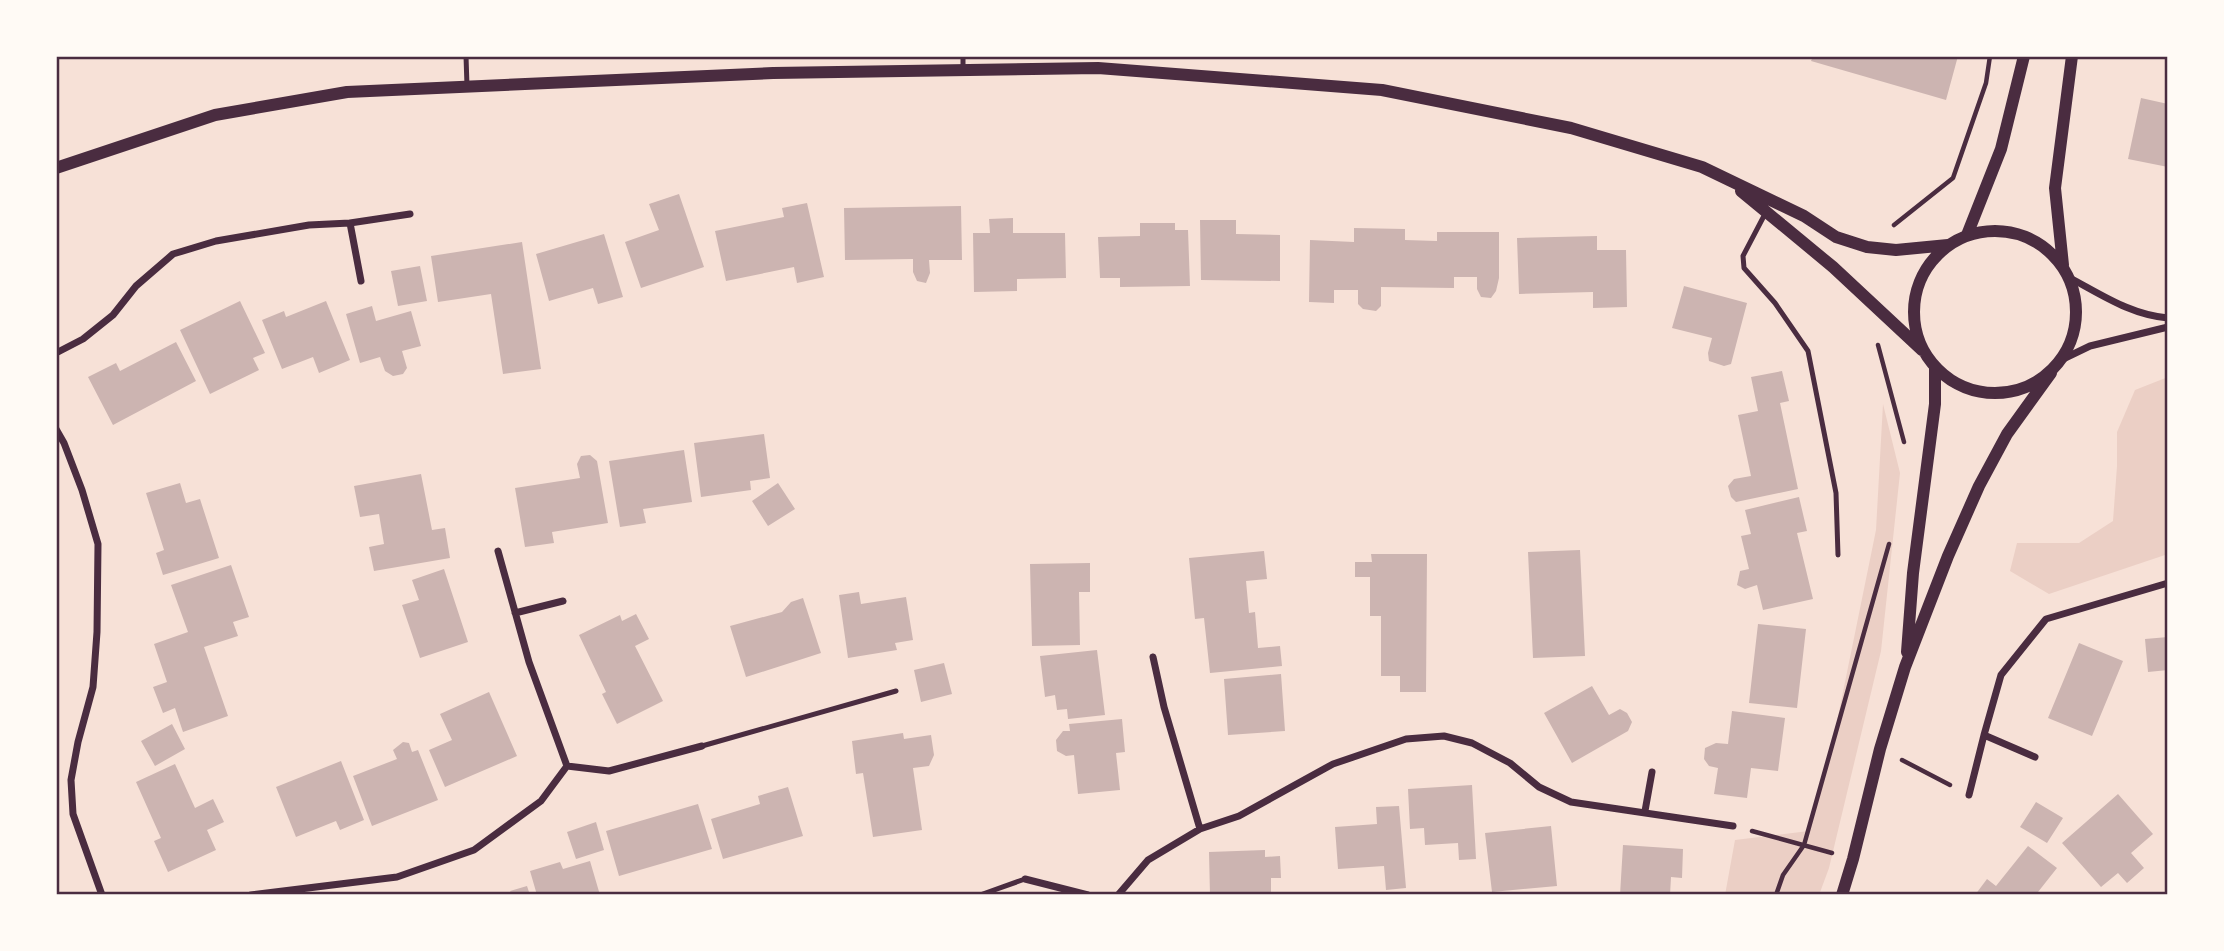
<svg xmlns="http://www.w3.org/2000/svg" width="2224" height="951" font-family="'Roboto Condensed',sans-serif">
<rect width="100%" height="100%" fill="#f7e1d7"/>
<path fill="#ebcfc5" d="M2168,377V554L2049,594L2010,571L2017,543H2079L2113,521L2117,466V432L2135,390Z
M1883,404L1900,473L1881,651L1829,868L1819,895H1725L1735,840L1809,831L1833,741L1876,530Z"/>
<path fill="#ccb4b1" d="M1813,56H1958L1946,100L1811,61Z
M2141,98L2168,104V167L2128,159Z
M679,194L704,267L641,288L625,242L659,230L649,204Z
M807,203L824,277L797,283L794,267L726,281L715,231L784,217L782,208Z
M961,206L962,260H929L930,273L926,283L917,281L913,272V259L845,260L844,208Z
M1013,218V233H1065L1066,278L1017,279V291L974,292L973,233H990L989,219Z
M1200,220H1236V234L1280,235V281L1201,280Z
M1140,223H1175V230H1188L1190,286L1120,287V278H1100L1098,237L1140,236Z
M1354,228L1405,229V240L1437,241V232H1499V278L1496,291L1491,298L1481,297L1477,289V277H1454V288L1381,287V306L1376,311L1363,309L1358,304V290H1334V303L1309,302L1310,240L1354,242Z
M604,234L623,297L598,304L593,288L549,301L536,254Z
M1597,236V250H1626L1627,307L1593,308V292L1519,294L1517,238Z
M522,242L541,369L503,374L491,294L438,302L431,256Z
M420,266L427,301L398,306L391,271Z
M1684,286L1747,303L1731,364L1724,366L1709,361L1708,353L1712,338L1672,328Z
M240,301L265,353L253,358L259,370L210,394L180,330Z
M326,301L350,360L319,373L313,357L282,369L262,320L284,311L286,317Z
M372,306L376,321L411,311L421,346L402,351L407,368L403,374L393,376L385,371L380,357L360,363L346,314Z
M176,342L196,381L113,425L88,377L116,363L120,371Z
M1782,371L1789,401L1780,403L1798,489L1736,502L1731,497L1728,486L1734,479L1751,476L1738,415L1758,411L1751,377Z
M764,434L770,478L750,481L751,490L701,497L694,443Z
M684,450L692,502L643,509L646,523L620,527L609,461Z
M590,455L597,461L608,523L552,532L554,543L525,547L515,488L580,478L577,464L581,456Z
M421,474L432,530L445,528L450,558L374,571L369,547L384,544L379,514L360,517L354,486Z
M180,483L186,503L200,499L219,558L163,575L156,553L164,550L146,493Z
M778,483L795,509L768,526L752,501Z
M1799,497L1807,531L1797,533L1813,599L1763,610L1757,585L1745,589L1737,585L1740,571L1749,569L1741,536L1751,534L1745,510Z
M1580,550L1585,656L1533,658L1528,552Z
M1264,551L1267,579L1246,581L1249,613L1255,612L1258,648L1280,646L1282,666L1210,673L1204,618L1195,619L1189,558Z
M1371,554H1427L1426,692H1400V676H1381V616H1370V577H1355V562H1372Z
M1090,563V592H1079L1080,645L1032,646L1030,564Z
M231,565L249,617L233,622L238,636L204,647L228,716L183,732L175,708L163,713L153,687L167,682L154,644L188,632L171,585Z
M444,569L468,642L420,658L402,605L419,600L412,580Z
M859,592L861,604L906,597L913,640L895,643L897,650L848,658L839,595Z
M803,598L821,653L746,677L730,626L782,612L791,602Z
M636,614L649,639L635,646L663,701L617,724L602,694L606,692L579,635L620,615L622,621Z
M1758,624L1806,629L1797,708L1749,703Z
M2168,637V670L2148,672L2145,639Z
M2079,643L2123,661L2092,736L2048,718Z
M1097,650L1105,715L1068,719L1067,709L1057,710L1055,695L1045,697L1040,656Z
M944,663L952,694L921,702L914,670Z
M1281,674L1285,731L1228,735L1224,679Z
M1592,686L1609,715L1620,709L1627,713L1632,722L1628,731L1572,763L1544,713Z
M489,692L517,756L445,787L429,750L452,740L440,714Z
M1732,711L1785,718L1778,771L1751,768L1747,798L1714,794L1718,768L1709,766L1704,759L1705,748L1716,743L1728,744Z
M1122,719L1125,752L1116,753L1120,790L1078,794L1074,755L1066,756L1057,751L1056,740L1063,731H1070L1069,724Z
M172,724L185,749L155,766L141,741Z
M903,733L904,739L931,735L934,755L929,766L913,768L922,830L873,837L863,773L856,774L852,741Z
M403,742L409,743L412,752L418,750L438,800L372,826L353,776L397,759L393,750Z
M341,761L364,820L340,830L336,821L296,837L276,787Z
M175,764L195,808L213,799L224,822L207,830L216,850L168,872L154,841L161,838L136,782Z
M1472,785L1476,859L1459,860L1458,843L1425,845L1424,828L1410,829L1408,789Z
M788,787L803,836L723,859L711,819L760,804L758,796Z
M2118,794L2153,834L2131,853L2144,868L2127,883L2118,873L2101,887L2062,843Z
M2036,802L2063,818L2047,843L2020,827Z
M698,804L712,849L619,876L606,831Z
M1399,806L1406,888L1386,890L1384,866L1338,869L1335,827L1377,824L1376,807Z
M596,822L604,850L576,859L567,832Z
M1551,826L1557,886L1492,892L1485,833Z
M1623,845L1683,849L1682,878L1671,877L1670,895H1620Z
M2028,846L2057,868L2038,892L2042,895H1975L1987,879L1996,886Z
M1265,850V857L1280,856L1281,878H1271V895H1210L1209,852Z
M590,861L600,895H537L530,871L560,862L563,869Z
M527,886L530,895H512L510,891Z"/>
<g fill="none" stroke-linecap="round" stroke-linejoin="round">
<path stroke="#4a2c40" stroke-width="4.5" d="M1894,225L1953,178L1986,83L1990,56
M1878,345L1904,442
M1902,760L1950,785
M1752,831L1832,853
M1776,895L1783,875L1804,845L1889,544"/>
<path stroke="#4a2c40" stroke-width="5" d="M466,56L467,86
M963,56V70
M1766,212L1743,256L1744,268L1775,303L1808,351L1836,493L1838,555
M702,746L896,691
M980,895L1025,879"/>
<path stroke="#4a2c40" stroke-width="7" d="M350,223L361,281
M2070,278C2102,295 2131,315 2168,318
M56,353L83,339L113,315L136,286L173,254L216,241L309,225L350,223L410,214
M2061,360L2090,346L2168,327
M56,429L64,443L82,490L98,544L97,632L93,687L78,742L71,780L73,814L102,895
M515,613L563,601
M1153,657L1164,707L1200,829
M2035,757L1984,735L2001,675L2046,619L2168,583
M567,766L609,771L702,746
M1969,795L1984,735
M1645,811L1652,772
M1025,879L1088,895
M251,895L397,877L474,850L541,801L567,766L529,662L498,551
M1118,895L1148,860L1200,829L1239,816L1333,764L1406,739L1444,736L1472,743L1510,763L1539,787L1571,802L1733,826"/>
<path stroke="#4a2c40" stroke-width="12" d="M56,168L215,115L347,92L773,73L1098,68L1382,90L1571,128L1702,167L1804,216L1836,237L1867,247L1896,250L1948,245
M1741,191L1833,267L1922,350
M1914 312a81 81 0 1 1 162 0a81 81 0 1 1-162 0Z
M1967,235L2001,149L2024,56
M2063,265L2055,188L2072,56
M1907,652L1913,573L1935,404V367
M1842,895L1853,859L1880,749L1905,667L1948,556L1979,486L2007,434L2051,373"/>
</g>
<rect width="2224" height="951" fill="none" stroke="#fffaf5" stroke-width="116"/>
<rect x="58" y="58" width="2108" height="835" fill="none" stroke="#4a2c40" stroke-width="2.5"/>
</svg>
